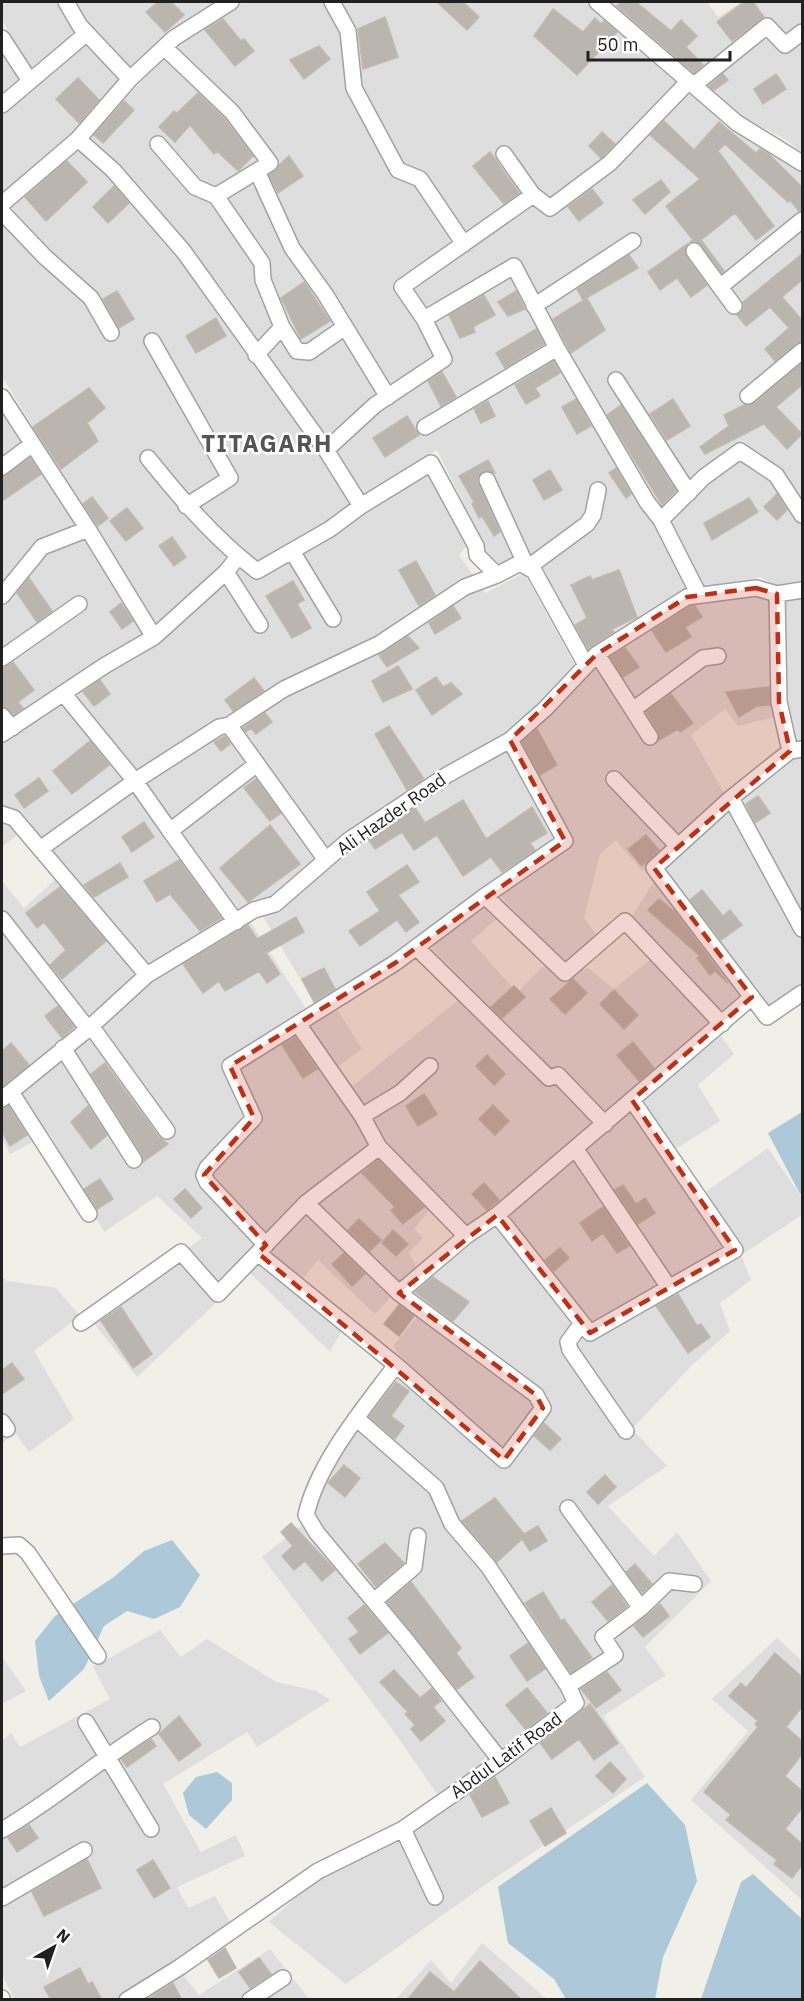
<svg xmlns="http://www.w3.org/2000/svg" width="804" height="2001" font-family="'IBM Plex Sans',sans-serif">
<rect width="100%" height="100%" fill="#f0efe8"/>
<path fill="#dfdede" d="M2,2H219L133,72L88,25L33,72L2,20Z
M244,2H324L342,37L347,90L393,172L418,184L457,242L395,289L436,356L374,398L324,438L120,167L88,138L181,40Z
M341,2H586L683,81L611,156L551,203L536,188L465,235L427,175L402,165L363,85L354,37Z
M596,2H707L718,17L742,2H802V152L786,140L732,111Z
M2,42L31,88L87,42L125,81L68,141L2,195Z
M689,90L802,172V585L782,589L760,577L681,591L586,660L529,560L490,581L472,557L484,545L437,450L362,496L334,453L380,410L450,360L410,288L532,202L552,218L609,172Z
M78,147L117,180L183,259L357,505L258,563L240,548L158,626L2,377V212Z
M2,403L146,633L14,718L2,699Z
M432,469L469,544L459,555L485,593L524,573L576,667L508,734L276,899L250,904L150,964L20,813L2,805V740L241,563L258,577L335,535Z
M762,590L774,599L776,717L738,726L725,709L691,735L725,795L643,872L616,840L600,854L584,918L597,936L567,971L499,894L571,842L518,741L586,670L692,602Z
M802,598V745L789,743L785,601Z
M507,747L560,841L416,941L315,1004L261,913L356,840Z
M785,757L802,758V985L767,1009L751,986L718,1014L632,916L665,864Z
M2,821L21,832L2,847Z
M59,876L140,971L2,1095V881L24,908Z
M484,902L499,917L471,941L517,992L545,965L567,976L588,968L614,989L653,957L716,1022L467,1228L390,1150L351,1087L472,989L430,946Z
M250,921L315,1023L335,1006L362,1049L324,1077L348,1100L432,1207L414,1229L423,1238L409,1252L417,1269L375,1314L318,1260L295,1288L344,1327L330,1352L249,1272L137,1377L92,1321L202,1238L157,1196L104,1232L49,1133L10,1154L2,1139V1103L150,977Z
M721,1036L734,1054L698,1085L720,1121L671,1152L704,1193L768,1148L802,1198V1215L741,1255L751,1280L720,1303L730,1331L692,1365L632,1429L667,1466L608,1506L654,1556L677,1532L711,1581L645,1647L666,1675L603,1716L645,1777L489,1882L346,1984L269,1922L316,1879L387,1845L447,1808L392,1729L262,1557L316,1514L318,1492L348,1438L404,1361L393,1346L429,1302L416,1291L534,1189Z
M2,1276L7,1281L56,1288L80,1316L34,1351L74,1419L29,1452L16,1434L2,1443Z
M160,1630L181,1657L207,1639L276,1682L316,1691L330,1700L257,1747L247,1732L163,1784L201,1852L236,1835L245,1856L177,1887L188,1908L215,1896L237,1934L180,1971L199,1995L270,1949L309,1999H14L2,1974V1741L11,1733L20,1747L110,1699L93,1667Z
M777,1638L802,1661V1900L691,1800L748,1731L712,1699Z
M2,1657L26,1691L2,1704Z
M482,1943L547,1999L395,2000L431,1960L451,1983Z"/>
<path fill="#adc8d9" d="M802,1112V1193L800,1194L768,1133Z
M172,1540L200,1575L180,1607L154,1619L127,1611L104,1626L84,1669L49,1701L39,1676L35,1641L55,1616L114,1577L144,1551Z
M217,1772L232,1783V1800L206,1829L189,1815L183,1793L196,1777Z
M647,1783L685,1825L697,1881L663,1957L655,1999H566L554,1979L508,1943L498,1887Z
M753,1874L802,1919V1999H701L741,1882Z"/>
<path fill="#bab5ae" stroke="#c1b9ac" stroke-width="1.5" d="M158,2H171L184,15L165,32L146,12Z
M437,2H463L479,17L467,30Z
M621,2H636L671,31L681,20L697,36L686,47L703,65L694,73L617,6Z
M744,2H753L764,17L732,41L717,22Z
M553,9L583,32L595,18L601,24L604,21L617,32L577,75L534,36Z
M385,17L398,57L363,69L358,29Z
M223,19L241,41L244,39L254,51L235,66L205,30Z
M319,46L330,59L304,79L290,60Z
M723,74L728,80L714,90L709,86Z
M776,74L786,89L763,104L754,89Z
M78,78L99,100L79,123L56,99Z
M198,93L224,118L253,156L238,171L217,151L214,154L190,125L175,142L159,127L174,111L177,113Z
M124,101L134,110L103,143L94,135Z
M664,121L694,150L719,122L756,153L760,149L769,154L802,187V211H799L790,200L788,202L725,144L718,151L774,226L756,240L735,213L701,240L724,271L722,273L701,245L690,242L693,240L666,206L700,179L650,135Z
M602,132L615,144L601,158L589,146Z
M490,152L519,193L504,204L473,166Z
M289,156L303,176L278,193L269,175Z
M67,161L87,182L46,221L25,197Z
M661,180L670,192L645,214L633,200Z
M114,186L129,203L108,223L93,207Z
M592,189L603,203L579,221L568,207Z
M687,244L686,256L707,285L691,297L677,278L660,290L648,272Z
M802,254V280L782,297L801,319L802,317V342L796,344L775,361L765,349L789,328L770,307L746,326L737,315L743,310V302Z
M629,255L638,268L583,300L577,289Z
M304,282L330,321L301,339L281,298Z
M117,291L134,319L119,328L103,299Z
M516,291L525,309L508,316L498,302Z
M484,295L495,315L473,327L475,332L460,338L449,315Z
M587,298L605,330L571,353L553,319Z
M216,318L226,336L196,353L186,336Z
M536,329L544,344L505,368L496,353Z
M554,361L560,373L535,388L540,396L526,404L515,385Z
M802,363V385L776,407L802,434L787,449L764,424L705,454L700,447L729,426L724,415L744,405L754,403Z
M442,372L456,397L441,406L428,381Z
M89,388L105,408L87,423L98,441L61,469L33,427Z
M576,399L591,426L577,434L562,407Z
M673,399L690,426L667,440L650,414Z
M488,401L495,416L481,423L474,409Z
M621,405L676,491L662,505L607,415Z
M407,416L419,435L385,457L373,438Z
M30,458L41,474L2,501V477Z
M488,460L495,473L484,471L477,480L500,532L494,536L482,516L479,518L472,504L474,502L459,476Z
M616,468L631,494L626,498L609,473Z
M550,470L562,490L544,500L533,480Z
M777,494L787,510L777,520L764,507Z
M92,497L108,518L98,526L83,504Z
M749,498L758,512L712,540L704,523Z
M127,508L143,528L126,541L110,521Z
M172,537L186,557L174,566L159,546Z
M416,561L435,595L419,606L399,570Z
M619,570L637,617L612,629L614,632L588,649L575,625L587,618L571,585L590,576L592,580Z
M29,578L52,611L37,622L17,593Z
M293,581L304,600L297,604L311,628L292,638L266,596Z
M121,603L133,621L122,629L110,612Z
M453,606L461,618L435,634L429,623Z
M690,606H695L702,617L685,627L691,637L666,652L652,631Z
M408,636L419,648L387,667L379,655Z
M625,648L639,667L623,677L610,657Z
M13,662L34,690L18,702L23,708L14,715L2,706V668Z
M398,666L412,689L383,702L372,681Z
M436,677L443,687L451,683L462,694L432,715L416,690Z
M254,678L264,691L233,711L225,700Z
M100,680L110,694L94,706L83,692Z
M769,687L770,705L757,706L739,717L726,692Z
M671,694L693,723L680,732L678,729L659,740L658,732L646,712Z
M265,713L272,722L256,734L251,728L246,732L243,728Z
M389,726L424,779L407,790L375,734Z
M537,729L557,765L540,775L522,742Z
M225,736L230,744L221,751L214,742Z
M90,741L109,765L72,794L53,771Z
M39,778L48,791L24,808L15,795Z
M256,779L281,813L270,821L244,788Z
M758,796L770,813L755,823L746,804Z
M463,800L486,839L532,807L547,833L530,843L535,850L502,872L491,857L463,876L437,835L414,850L402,832L375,849L368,839L415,808L425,823Z
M144,822L154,837L132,852L122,837Z
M270,825L300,864L248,902L220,868Z
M646,835L659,850L642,866L628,849Z
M179,860L221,918L200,931L170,894L157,902L144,881Z
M120,863L128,877L94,897L84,885Z
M407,865L419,882L398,895L419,922L406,932L397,920L360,946L349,931L380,911L367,892Z
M60,887L106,941L62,979L50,965L66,950L44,922L37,928L26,913Z
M702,890L723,916L730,910L742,925L721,940L690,900Z
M659,899L675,912L728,983L715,971L710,975L697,958L700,956L648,910Z
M296,917L304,932L266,953L280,974L267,983L259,971L225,991L219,981L203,993L183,964L248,925L257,939Z
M324,968L335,989L314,1002L302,979Z
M573,979L587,993L565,1014L550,999Z
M514,986L525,997L502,1018L491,1007Z
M614,990L638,1015L624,1029L600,1004Z
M58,1006L74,1027L62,1038L45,1016Z
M295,1037L317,1069L303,1078L282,1045Z
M633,1042L654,1068L639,1081L617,1055Z
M11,1043L29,1065L2,1087V1051Z
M487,1055L505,1074L494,1085L476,1066Z
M105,1063L159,1137L168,1144L143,1162L142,1155L91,1074Z
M424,1094L437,1114L418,1126L406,1106Z
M493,1105L509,1121L495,1135L479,1119Z
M9,1106L27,1135L10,1146L2,1132V1108Z
M88,1106L107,1135L91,1149L71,1122Z
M378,1160L424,1207L403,1224L391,1210L395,1207L362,1173Z
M100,1179L113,1199L97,1209L84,1189Z
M484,1183L499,1200L487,1210L472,1194Z
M623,1185L636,1204L645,1198L655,1213L638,1224L615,1190Z
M185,1189L202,1208L191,1218L174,1199Z
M603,1207L629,1246L617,1253L603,1233L592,1241L580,1223Z
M359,1219L381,1240L370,1251L348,1230Z
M393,1230L408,1244L396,1256L382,1243Z
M560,1248L569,1258L554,1271L545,1260Z
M344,1253L365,1274L352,1286L332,1264Z
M433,1277L469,1302L453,1321L415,1292Z
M678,1294L697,1326L701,1324L710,1337L688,1353L656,1306Z
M399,1305L414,1316L399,1336L384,1324Z
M121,1307L152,1354L133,1368L101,1321Z
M12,1363L24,1379L2,1394V1370Z
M396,1382L409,1391L391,1416L404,1426L395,1439L369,1417Z
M544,1423L561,1439L550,1450L534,1436Z
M344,1465L360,1478L345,1497L328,1483Z
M605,1475L616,1487L598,1504L587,1492Z
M495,1498L524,1534L538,1526L547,1541L530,1551L522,1539L497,1562L462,1521Z
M291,1523L335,1570L322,1581L305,1561L294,1570L282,1556L293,1546L281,1532Z
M385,1543L404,1563L376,1587L358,1564Z
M635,1564L652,1584L642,1593L626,1572Z
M411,1582L461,1648L456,1653L474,1677L457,1689L387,1602Z
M612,1585L627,1606L608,1621L592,1602Z
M543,1592L561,1621L564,1619L592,1658L571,1673L525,1603Z
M660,1604L669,1616L643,1637L634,1626Z
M364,1605L388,1633L360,1654L349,1639L359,1632L348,1618Z
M528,1643L545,1669L527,1681L510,1656Z
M775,1653L802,1677V1707L786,1727L802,1741V1754L785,1776L802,1791V1808L785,1829L802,1844V1865L792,1878L774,1864L777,1860L726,1820L731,1815L704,1792L758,1727L755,1724L758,1721L729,1696L741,1683L746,1688Z
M394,1670L420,1698L432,1688L441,1701L433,1707L445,1721L421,1741L411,1729L415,1725L405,1714L408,1712L380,1682Z
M607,1672L621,1690L596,1708L581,1689Z
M527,1688L547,1713L526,1730L506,1705Z
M590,1704L618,1743L594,1760L579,1739L552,1759L540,1743Z
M179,1716L201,1745L179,1761L159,1734Z
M151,1739L156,1746L127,1767L121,1759Z
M610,1762L626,1779L613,1793L596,1776Z
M495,1777L509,1803L482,1817L470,1795Z
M551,1808L566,1833L545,1846L530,1821Z
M29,1825L38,1838L17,1852L8,1838Z
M87,1859L101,1888L44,1916L32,1892Z
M153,1860L170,1888L154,1898L137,1870Z
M225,1948L236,1968L219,1978L208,1960Z
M259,1958L271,1974L250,1988L239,1972Z
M480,1961L522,2000H407L430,1972L454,1992Z
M80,1968L88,1984L92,1982L102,2000H51L44,1987Z
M173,1983L182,2000H146Z"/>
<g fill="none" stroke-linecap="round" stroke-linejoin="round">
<defs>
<path id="minor" d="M66,2L80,26L130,79
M332,2L348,31L354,88L398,170L420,179L464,244
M597,2L737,123L802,163
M2,38L30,81
M165,48L232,112L270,163L216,196
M694,85L767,26L785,45L802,32
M2,105L87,33
M78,139L113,170L184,252L326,450L361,506
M158,144L195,187L216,196L262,263L263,280L282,327L297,351L309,352L345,327
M504,154L533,195L550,208L610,163L689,81
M257,171L292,248L325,294L388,397
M2,204L78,139L130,79L174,38L231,2
M2,212L45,257L91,298L111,333
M694,251L734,306
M720,287L802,220
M534,306L633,241
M424,319L402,287L533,195
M152,341L230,478L186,506
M256,355L282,327
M616,380L689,493
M748,396L802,351
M2,397L88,529L154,637
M425,427L557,348
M326,450L375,405L444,359L424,319L514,266L557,348L647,502L661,520L699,595
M148,458C181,499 215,539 257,571L330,529L361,506L431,463L476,546L477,555L497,575L520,563L534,571L586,665
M2,467L31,445
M487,480L525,563
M661,520L704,477L740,451L776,475L802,515
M292,551L333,619
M530,566L587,524L593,515L598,490
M226,572L260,625
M777,594L779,702L790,751L802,749
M2,596L42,547L88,529
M597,654L650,737
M2,658L79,604
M63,693L135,781L170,831L257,764
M634,709L703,658L718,656
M2,716L12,728
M2,734L104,666L154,637L226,572L238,557
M790,751L731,798L654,868L767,1017L802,993
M614,779L678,846
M731,798L802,929
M2,814L14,818L147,975
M170,831L236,922
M40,849L135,781L219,727L229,725
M326,860L229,725L284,689L379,644L465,587L497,575
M485,896L565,973L625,921L722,1024
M2,919L88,1029
M417,948L549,1078L558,1075L605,1124
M298,1024L362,1116L379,1147L466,1236L399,1293
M91,1026L167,1131
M63,1048L134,1160
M11,1092L89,1214
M2,1099L88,1029L147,975L254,910L275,904L349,840L447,775L510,740L545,709L597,654L687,597L756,588L777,594L802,590
M362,1116L400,1093L430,1066
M575,1148L668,1286
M497,1215L590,1333L735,1250L632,1100
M466,1236L497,1215L752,997
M266,1245L207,1182L204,1175L207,1168L254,1118L230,1066L395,963L485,896L565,841L510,740
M258,1253L396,1365L504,1460L543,1408L536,1395L399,1293L306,1203
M81,1323L181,1252L218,1294L306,1203L379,1147
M582,1323L568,1342L570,1350L626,1431
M396,1365C364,1408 318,1462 306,1515L317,1533L407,1641L501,1761
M2,1422L7,1429
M568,1508L641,1608
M2,1546L19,1545L28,1553L98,1656
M374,1601L414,1567L418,1536
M568,1686L615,1655L603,1637L641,1608L669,1581L694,1584
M86,1722L151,1829
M403,1829L435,1897
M2,1830C54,1800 100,1759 152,1727
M2,1898L84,1850
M2,1998V2000
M127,2000L180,1967L318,1871L403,1829L501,1761L576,1703L568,1686L488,1566L452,1524L436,1488L356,1418
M250,2000L283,1978"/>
</defs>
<use href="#minor" stroke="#a2a2a2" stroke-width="18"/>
<use href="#minor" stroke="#fff" stroke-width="15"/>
</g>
<path fill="#bf2f13" fill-opacity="0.2" stroke="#bf2f13" stroke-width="4.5" stroke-dasharray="12 8" stroke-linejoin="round" d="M756,588L777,594L779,702L790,751L654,868L752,997L632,1100L735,1250L590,1333L497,1215L399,1293L536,1395L543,1408L504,1460L258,1253L266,1245L204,1175L254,1118L230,1066L395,963L565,841L510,740L597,654L687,597Z"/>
<g text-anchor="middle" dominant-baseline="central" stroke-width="5" stroke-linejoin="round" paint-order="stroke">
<g font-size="18" fill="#212121" stroke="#fff">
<text transform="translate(391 814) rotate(-35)">Ali Hazder Road</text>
<text transform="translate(506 1755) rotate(-36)">Abdul Latif Road</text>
</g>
<g font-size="24" font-weight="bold" letter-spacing="1.5" fill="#545454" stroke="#fff">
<text x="267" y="443">TITAGARH</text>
</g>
</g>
<rect width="804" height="2001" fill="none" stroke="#212121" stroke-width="6"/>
<g transform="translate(54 1947) rotate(40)" stroke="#ffffff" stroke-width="4.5" paint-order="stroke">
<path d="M0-4.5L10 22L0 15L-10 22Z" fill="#212121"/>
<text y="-9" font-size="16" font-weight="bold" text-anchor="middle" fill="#212121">N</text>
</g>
<path d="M588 51v9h142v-9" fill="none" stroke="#212121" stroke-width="3"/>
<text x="597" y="51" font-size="18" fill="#212121" stroke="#ffffff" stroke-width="4.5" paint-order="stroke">50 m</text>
</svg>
